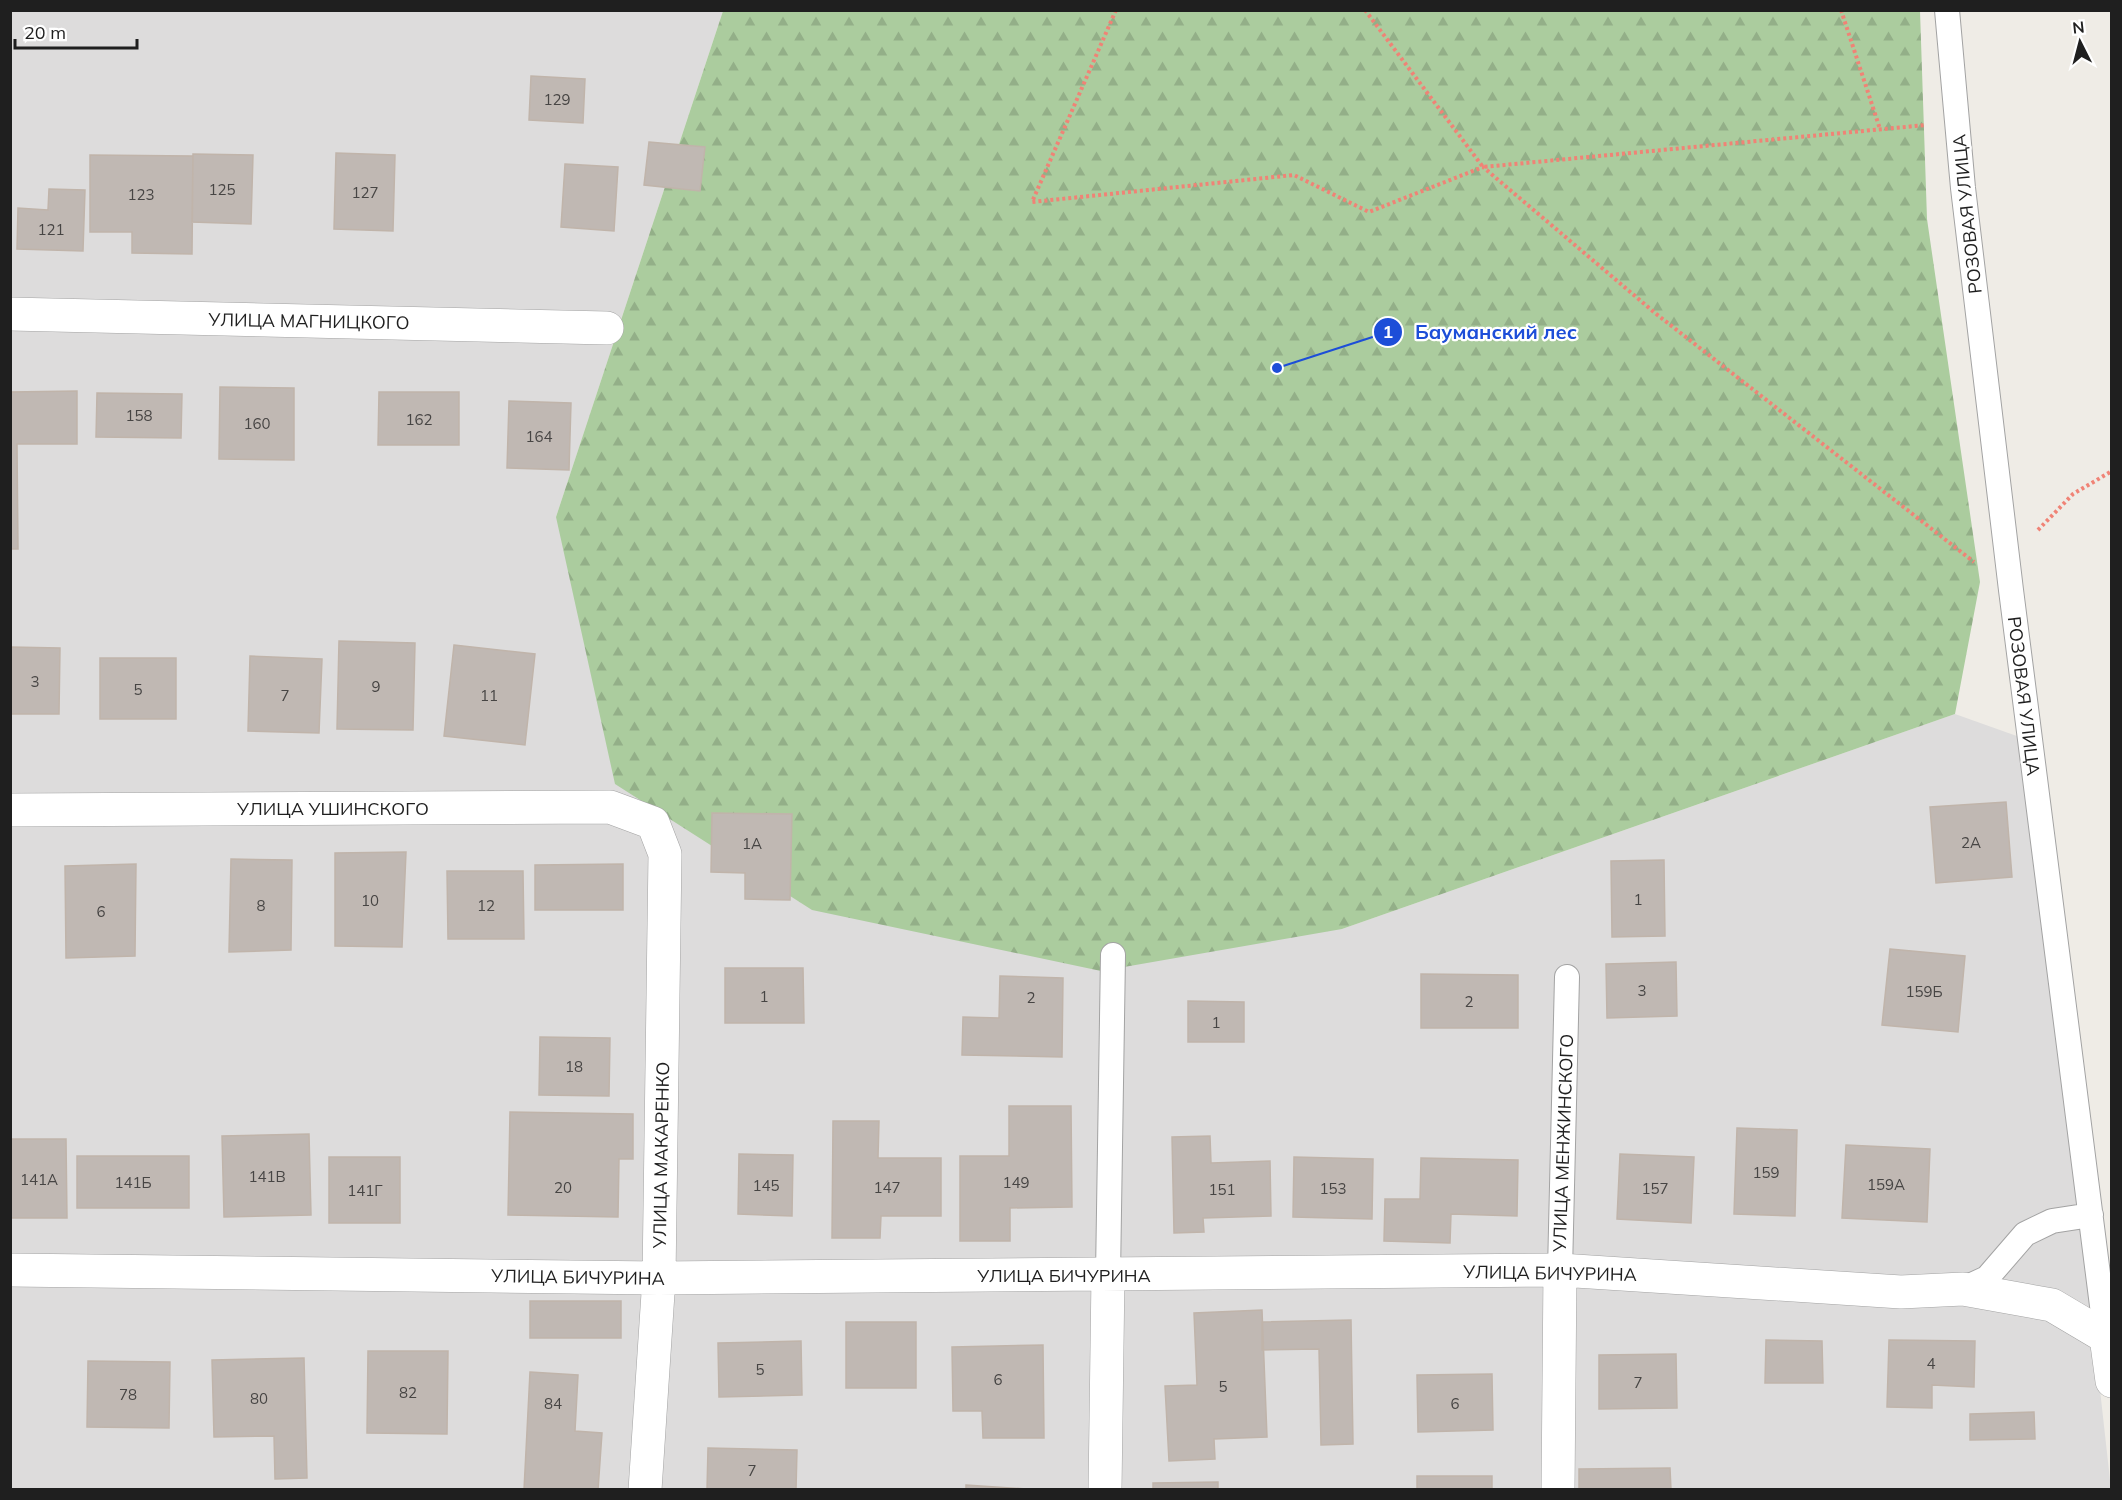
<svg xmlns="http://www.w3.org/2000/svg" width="2122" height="1500" font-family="Mulish,sans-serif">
<defs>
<pattern id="forest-firs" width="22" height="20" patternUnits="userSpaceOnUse" patternTransform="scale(1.5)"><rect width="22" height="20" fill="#abcc9e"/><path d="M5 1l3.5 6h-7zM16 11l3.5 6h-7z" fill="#93af88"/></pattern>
</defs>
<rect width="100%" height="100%" fill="#efece6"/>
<path fill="#dddcdc" d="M10,11H723L556,517L1342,929L1955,714L2028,740L2111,1489H11Z"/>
<path fill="url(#forest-firs)" d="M723,11H1920L1927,219L1980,582L1955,714L1342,929L1101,971L812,910L615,784L556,517Z"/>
<path fill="#c0b8b3" stroke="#c0b4aa" stroke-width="1.5" d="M531,76L585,79L583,123L529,120Z
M649,142L705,147L700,191L644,185Z
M336,153L395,155L393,231L334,229Z
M193,154L253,155L251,224L192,222Z
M90,155L193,156L192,254L132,253V232H90Z
M565,164L618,167L614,231L561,227Z
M49,189L85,190L83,251L17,249L18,208L48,210Z
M220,387L294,388V460L219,459Z
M77,391V444H17L18,549H10V392Z
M379,392H459V445H378Z
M97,393L182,394L181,438L96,437Z
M509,401L571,403L569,470L507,468Z
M339,641L415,643L413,730L337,729Z
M454,645L535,654L525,745L444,736Z
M10,647L60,648L59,714H10Z
M250,656L322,659L319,733L248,731Z
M100,658H176V719H100Z
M2006,802L2012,877L1936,883L1930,807Z
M712,813L792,814L790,900L745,899V873L711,872Z
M406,852L402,947L335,946V853Z
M231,859L292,860L291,950L229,952Z
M1664,860L1665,936L1612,937L1611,861Z
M136,864L135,956L66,958L65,866Z
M623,864V910H535V865Z
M447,871H523L524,939H448Z
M1890,949L1965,956L1958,1032L1882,1025Z
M1676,962L1677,1016L1607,1018L1606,964Z
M725,968H803L804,1023H725Z
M1421,974L1518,975V1028H1421Z
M1000,976L1063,978L1062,1057L962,1055L963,1017L999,1018Z
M1188,1001L1244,1002V1042H1188Z
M540,1037L610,1038L609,1096L539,1095Z
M1009,1106H1071L1072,1207L1010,1208V1241H960V1156H1009Z
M510,1112L633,1114V1159H619L618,1217L508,1215Z
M833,1121H879L878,1158H941V1216H881L880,1238H832Z
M1737,1128L1797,1130L1795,1216L1734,1214Z
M309,1134L311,1215L224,1217L222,1136Z
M1210,1136L1211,1163L1270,1161L1271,1216L1203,1218L1204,1232L1174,1233L1172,1137Z
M10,1139H66L67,1218H10Z
M1846,1145L1930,1149L1927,1222L1842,1218Z
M739,1154L793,1155L792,1216L738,1214Z
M1620,1154L1694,1157L1691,1223L1617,1219Z
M77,1156H189V1208H77Z
M329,1157H400V1223H329Z
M1294,1157L1373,1159L1372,1219L1293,1217Z
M1421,1158L1518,1160L1517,1216L1451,1214L1450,1243L1384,1241L1385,1199H1420Z
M530,1301H621V1338H530Z
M1262,1310L1267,1437L1214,1439L1215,1459L1169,1461L1165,1386L1197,1385L1194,1313Z
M1351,1320L1353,1444L1321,1445L1319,1349L1262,1350V1322Z
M846,1322H916V1388H846Z
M1766,1340L1822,1341L1823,1383H1765Z
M1889,1340L1975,1341L1974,1387L1932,1385V1408L1887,1407Z
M801,1341L802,1395L719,1397L718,1343Z
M1043,1345L1044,1438H983L982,1411H953L952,1347Z
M368,1351H448L447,1434L367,1433Z
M1676,1354L1677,1408L1599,1409V1355Z
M304,1358L307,1478L275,1479L274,1436L214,1437L212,1360Z
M88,1361L170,1362L169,1428L87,1427Z
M530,1372L578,1375L575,1431L602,1433L598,1490H524Z
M1492,1374L1493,1430L1418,1432L1417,1375Z
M2034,1412L2035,1439L1970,1440V1414Z
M708,1448L797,1450L796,1490H707Z
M1670,1468L1671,1490H1579V1469Z
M1417,1476H1492V1490H1417Z
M1218,1482V1490H1153V1483Z
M966,1485L1026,1489V1490H966Z"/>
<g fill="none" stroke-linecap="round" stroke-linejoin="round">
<defs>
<path id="lane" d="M1947,10L1963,188L2011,590L2106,1337
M1560,1270L1567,977
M1108,1275L1113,955
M1963,1289L1987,1278L2025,1234L2052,1221L2091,1215"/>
<path id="street" d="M10,314L607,328
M10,810L610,807L653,823L665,854L659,1278L645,1490
M10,1270L659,1278L1560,1270L1901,1292L1963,1289L2052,1305L2106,1337L2112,1381
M1105,1490L1108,1275
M1558,1490L1560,1270"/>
</defs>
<use href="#lane" stroke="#a3a3a3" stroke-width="26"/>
<use href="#street" stroke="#a3a3a3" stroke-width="34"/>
<path stroke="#f08376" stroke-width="4" stroke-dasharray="3 3" stroke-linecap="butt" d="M1116,10L1032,202L1294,175L1369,212L1483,167L1655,313L1974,562
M1365,10L1483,167L1926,125
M1841,10L1880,129
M2038,530L2073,494L2112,471"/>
<use href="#lane" stroke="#fff" stroke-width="24"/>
<use href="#street" stroke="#fff" stroke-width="33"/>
</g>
<g text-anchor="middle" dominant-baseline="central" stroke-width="4.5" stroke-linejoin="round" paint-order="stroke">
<g font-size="15" fill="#474544">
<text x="557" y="99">129</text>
<text x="222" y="189">125</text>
<text x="365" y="192">127</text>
<text x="141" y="194">123</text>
<text x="51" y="229">121</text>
<text x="139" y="415">158</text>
<text x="419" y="419">162</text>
<text x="257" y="423">160</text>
<text x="539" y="436">164</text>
<text x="35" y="681">3</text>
<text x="376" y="686">9</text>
<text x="138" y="689">5</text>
<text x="285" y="695">7</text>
<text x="489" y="695">11</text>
<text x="1971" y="842">2А</text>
<text x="752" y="843">1А</text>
<text x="1638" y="899">1</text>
<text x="370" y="900">10</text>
<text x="261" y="905">8</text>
<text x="486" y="905">12</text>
<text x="101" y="911">6</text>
<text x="1642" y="990">3</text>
<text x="1924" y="991">159Б</text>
<text x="764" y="996">1</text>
<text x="1031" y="997">2</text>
<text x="1469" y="1001">2</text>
<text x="1216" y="1022">1</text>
<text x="574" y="1066">18</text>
<text x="1766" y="1172">159</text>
<text x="267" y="1176">141В</text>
<text x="39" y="1179">141А</text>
<text x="133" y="1182">141Б</text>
<text x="1016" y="1182">149</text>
<text x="1886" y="1184">159А</text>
<text x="766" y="1185">145</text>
<text x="563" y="1187">20</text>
<text x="887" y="1187">147</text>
<text x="1333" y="1188">153</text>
<text x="1655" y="1188">157</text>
<text x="1222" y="1189">151</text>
<text x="365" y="1190">141Г</text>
<text x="1931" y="1363">4</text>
<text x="760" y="1369">5</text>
<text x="998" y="1379">6</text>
<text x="1638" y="1382">7</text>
<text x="1223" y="1386">5</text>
<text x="408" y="1392">82</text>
<text x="128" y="1394">78</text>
<text x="259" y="1398">80</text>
<text x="553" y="1403">84</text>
<text x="1455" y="1403">6</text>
<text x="752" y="1470">7</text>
</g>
<g font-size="18" fill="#1f1f1f" stroke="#fff">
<text transform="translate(1967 214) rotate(-96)">РОЗОВАЯ УЛИЦА</text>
<text transform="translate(309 321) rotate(1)">УЛИЦА МАГНИЦКОГО</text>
<text transform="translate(2024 696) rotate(83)">РОЗОВАЯ УЛИЦА</text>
<text x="333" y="808">УЛИЦА УШИНСКОГО</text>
<text transform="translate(1563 1143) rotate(-88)">УЛИЦА МЕНЖИНСКОГО</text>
<text transform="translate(661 1155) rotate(-89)">УЛИЦА МАКАРЕНКО</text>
<text transform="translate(1550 1273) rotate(1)">УЛИЦА БИЧУРИНА</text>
<text x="1064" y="1275">УЛИЦА БИЧУРИНА</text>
<text transform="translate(578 1277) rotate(1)">УЛИЦА БИЧУРИНА</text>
</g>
</g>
<path fill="none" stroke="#1d4ed8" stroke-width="2" d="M1277 368L1388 332"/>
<g fill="#1d4ed8" stroke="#fff" stroke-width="2">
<circle cx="1277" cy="368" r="6"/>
<circle cx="1388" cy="332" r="15"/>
</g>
<g font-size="18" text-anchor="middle" font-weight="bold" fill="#fff">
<text x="1388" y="338">1</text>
</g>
<g font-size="20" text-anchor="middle" font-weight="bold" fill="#1d4ed8" stroke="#fff" stroke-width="4.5" stroke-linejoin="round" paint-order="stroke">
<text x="1496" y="339">Бауманский лес</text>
</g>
<rect width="2122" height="1500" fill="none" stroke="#1f1f1f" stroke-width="24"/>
<g transform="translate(2080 42) rotate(354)" stroke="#ffffff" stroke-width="4.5" paint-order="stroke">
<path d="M0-4.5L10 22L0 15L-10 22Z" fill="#1f1f1f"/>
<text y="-9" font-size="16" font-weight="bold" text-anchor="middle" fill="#1f1f1f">N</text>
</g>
<path d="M15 39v9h122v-9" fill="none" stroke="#1f1f1f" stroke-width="3"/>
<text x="24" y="39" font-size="18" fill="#1f1f1f" stroke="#ffffff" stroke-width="4.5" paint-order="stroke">20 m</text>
</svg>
